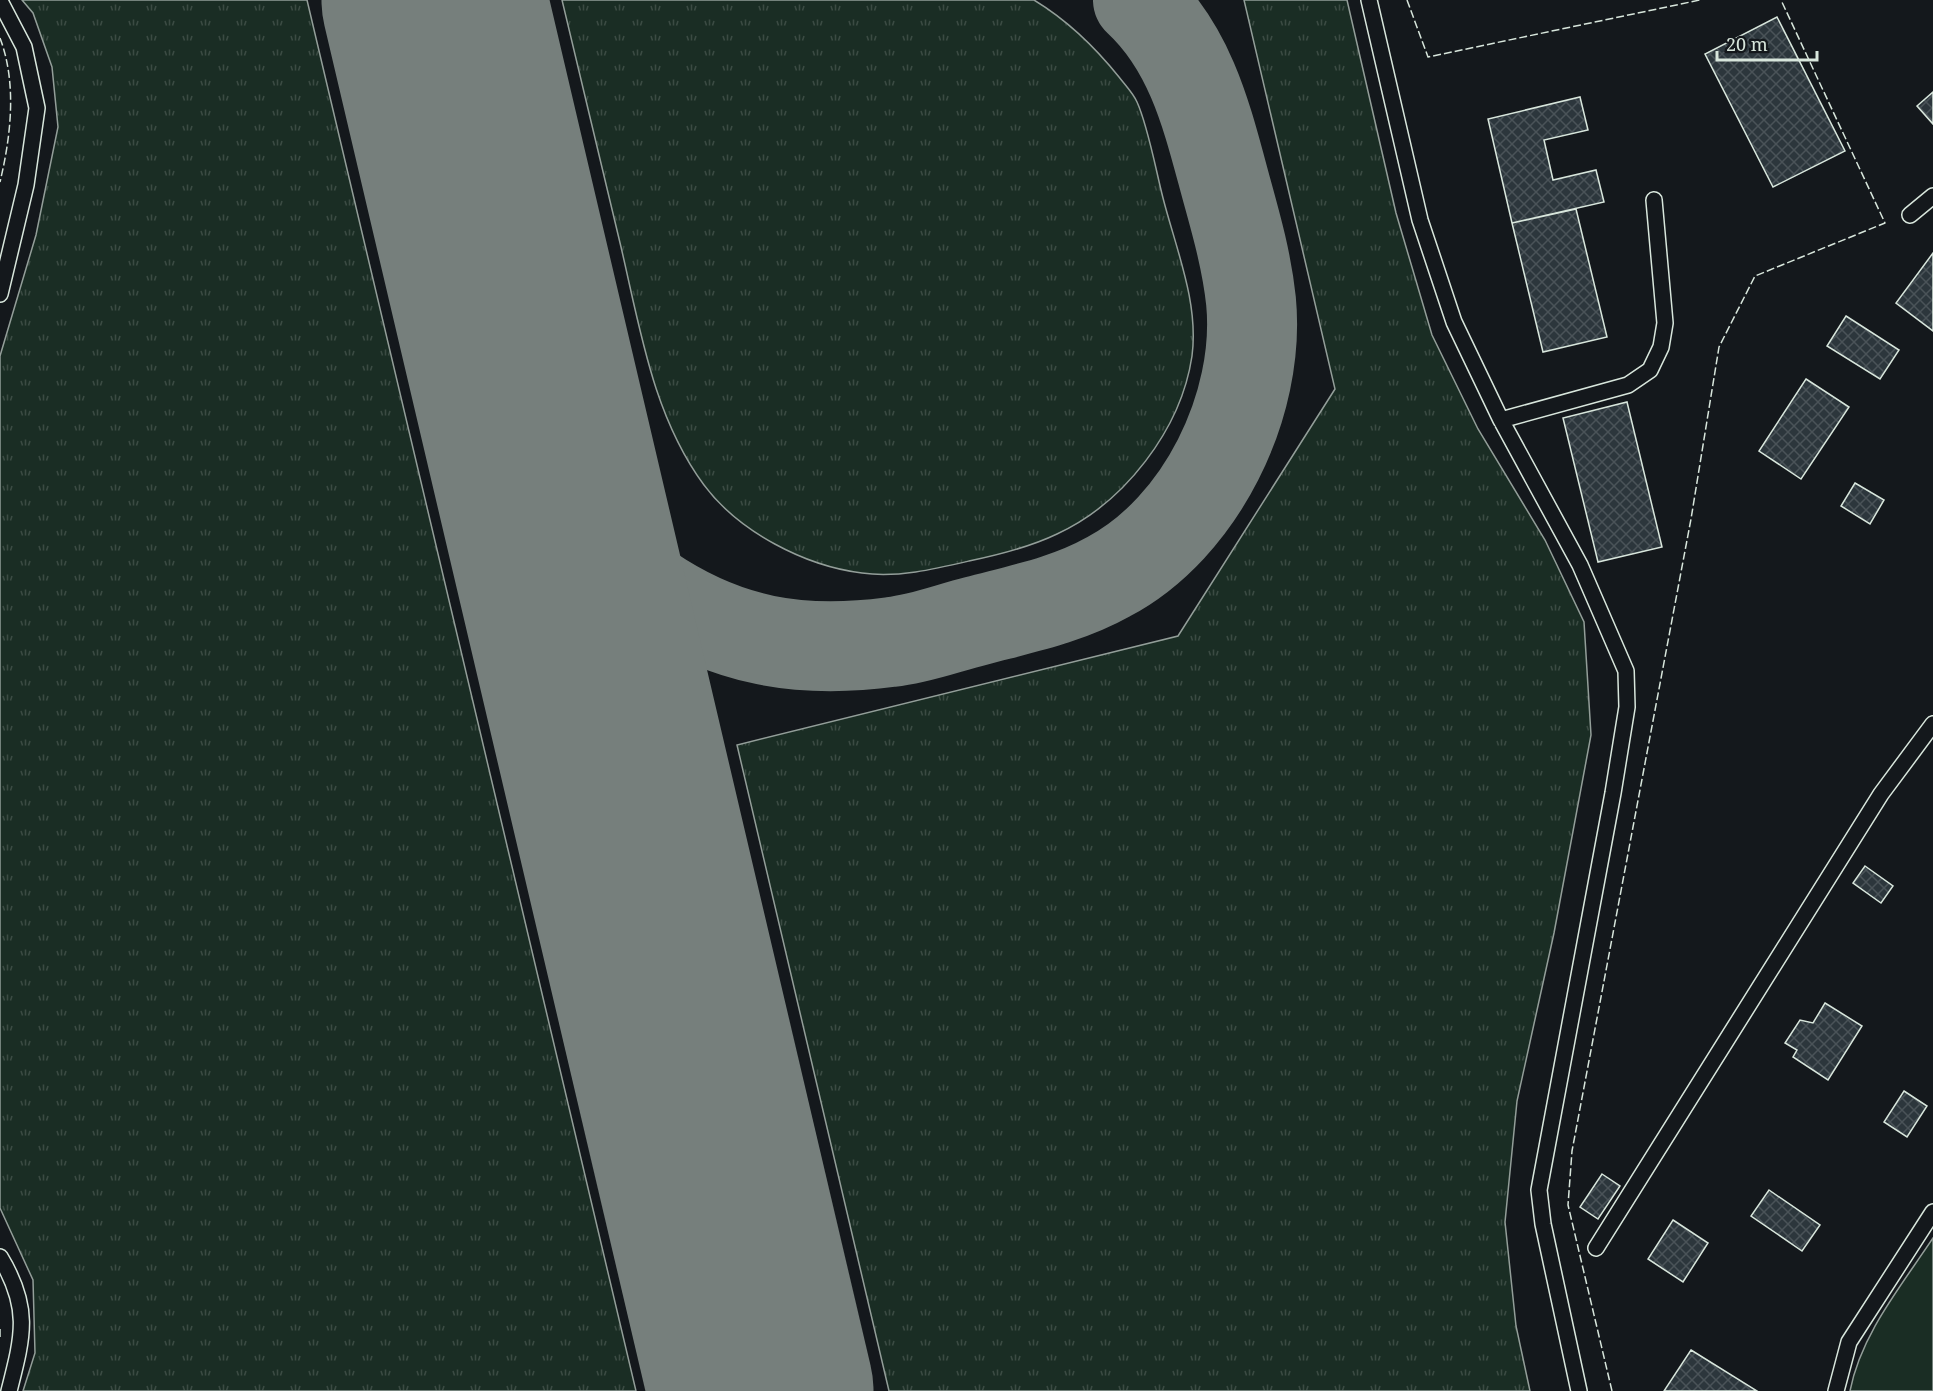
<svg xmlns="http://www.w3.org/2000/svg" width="1933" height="1391" font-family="'Noto Serif',serif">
<defs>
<pattern id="grass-tufts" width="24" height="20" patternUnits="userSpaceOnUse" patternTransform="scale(1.5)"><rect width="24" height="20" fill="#1a2d24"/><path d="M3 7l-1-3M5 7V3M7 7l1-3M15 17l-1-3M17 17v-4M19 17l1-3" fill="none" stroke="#3b4b43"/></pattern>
<pattern id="building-cross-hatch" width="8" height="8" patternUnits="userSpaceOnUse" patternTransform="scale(1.5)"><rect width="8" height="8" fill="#2c363c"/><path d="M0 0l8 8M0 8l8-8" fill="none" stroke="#4a5358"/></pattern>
</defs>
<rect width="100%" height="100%" fill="#14181c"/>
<path fill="url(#grass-tufts)" stroke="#939e99" stroke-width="1.5" d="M22,0H307L636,1391H23L35,1353L33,1280L0,1208V356L36,235L58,127L52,67L33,13Z
M562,0H1034C1067,20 1095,47 1119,77C1125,85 1133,93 1137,102C1148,126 1156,171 1163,198C1176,249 1199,303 1192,356C1181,430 1124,503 1057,534C1030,547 998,555 969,561C935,569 897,578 862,573C805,566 739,532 704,485C653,416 640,328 621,247C601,165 582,82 562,0Z
M1244,0H1347L1396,213L1432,335L1478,429L1545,540L1584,622L1591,735L1554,933L1517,1101L1505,1222L1516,1326L1530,1391H889L737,745L1178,636L1335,389Z"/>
<path fill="#1a2d24" stroke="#939e99" stroke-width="1.5" d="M1933,1238V1391H1850C1861,1334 1902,1285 1933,1238Z"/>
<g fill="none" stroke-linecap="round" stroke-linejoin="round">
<path stroke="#767f7c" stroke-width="90" d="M537,438C547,462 555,490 569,512C587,543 620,570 650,590C727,642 800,654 891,642C920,639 948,628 976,621C1021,609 1067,600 1108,577C1201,528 1261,405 1251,301C1247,263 1237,227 1227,191C1208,122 1193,51 1138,0"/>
<path stroke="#767f7c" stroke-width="225" d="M434,0L761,1391"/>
</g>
<path fill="url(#building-cross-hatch)" stroke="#d8e6dc" stroke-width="1.5" d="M1777,17L1845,151L1773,187L1705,54Z
M1933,92V124L1917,106Z
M1580,97L1588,130L1544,140L1553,180L1596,170L1604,202L1512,223L1488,119Z
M1576,209L1607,337L1543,352L1512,223Z
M1933,253V331L1896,303Z
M1846,316L1899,350L1880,379L1827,346Z
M1806,379L1849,407L1801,479L1759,451Z
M1627,402L1662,547L1598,562L1563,418Z
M1855,483L1884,500L1870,524L1841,506Z
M1865,866L1893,886L1881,903L1853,883Z
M1825,1003L1862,1026L1828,1080L1793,1057L1797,1050L1785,1043L1800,1020L1813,1023Z
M1904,1091L1927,1106L1907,1137L1884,1122Z
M1602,1174L1620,1186L1598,1219L1580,1207Z
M1769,1190L1820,1225L1802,1251L1751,1216Z
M1673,1220L1708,1243L1683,1282L1648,1259Z
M1691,1350L1757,1391H1664Z"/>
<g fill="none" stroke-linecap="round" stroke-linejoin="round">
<defs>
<path id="service" d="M1369,0L1420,220L1454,322L1501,420L1580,565L1626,671L1627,707L1613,793L1539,1190L1543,1224L1579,1391
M0,1L24,47L37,108L26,185L0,294
M1910,215L1933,196
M1501,420L1628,385L1650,370L1661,347L1665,323L1654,200
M1596,1248L1881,794L1933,724
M0,1257C31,1308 23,1336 9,1391
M1836,1391L1849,1342L1933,1212"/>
</defs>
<use href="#service" stroke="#d8e6dc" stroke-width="18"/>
<use href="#service" stroke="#14181c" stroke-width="15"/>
<path stroke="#d8e6dc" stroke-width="1.5" stroke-dasharray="8 3" stroke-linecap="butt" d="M1407,0L1428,57L1700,0
M0,38C17,83 11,136 0,182
M0,1329V1340
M1612,1391L1568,1205L1572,1151L1691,519L1719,347L1755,276L1885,223L1781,0"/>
</g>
<path d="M1717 51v9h100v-9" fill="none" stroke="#d8e6dc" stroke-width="3"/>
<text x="1726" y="51" font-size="18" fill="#d8e6dc" stroke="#14181c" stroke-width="4.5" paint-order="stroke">20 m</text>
</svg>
